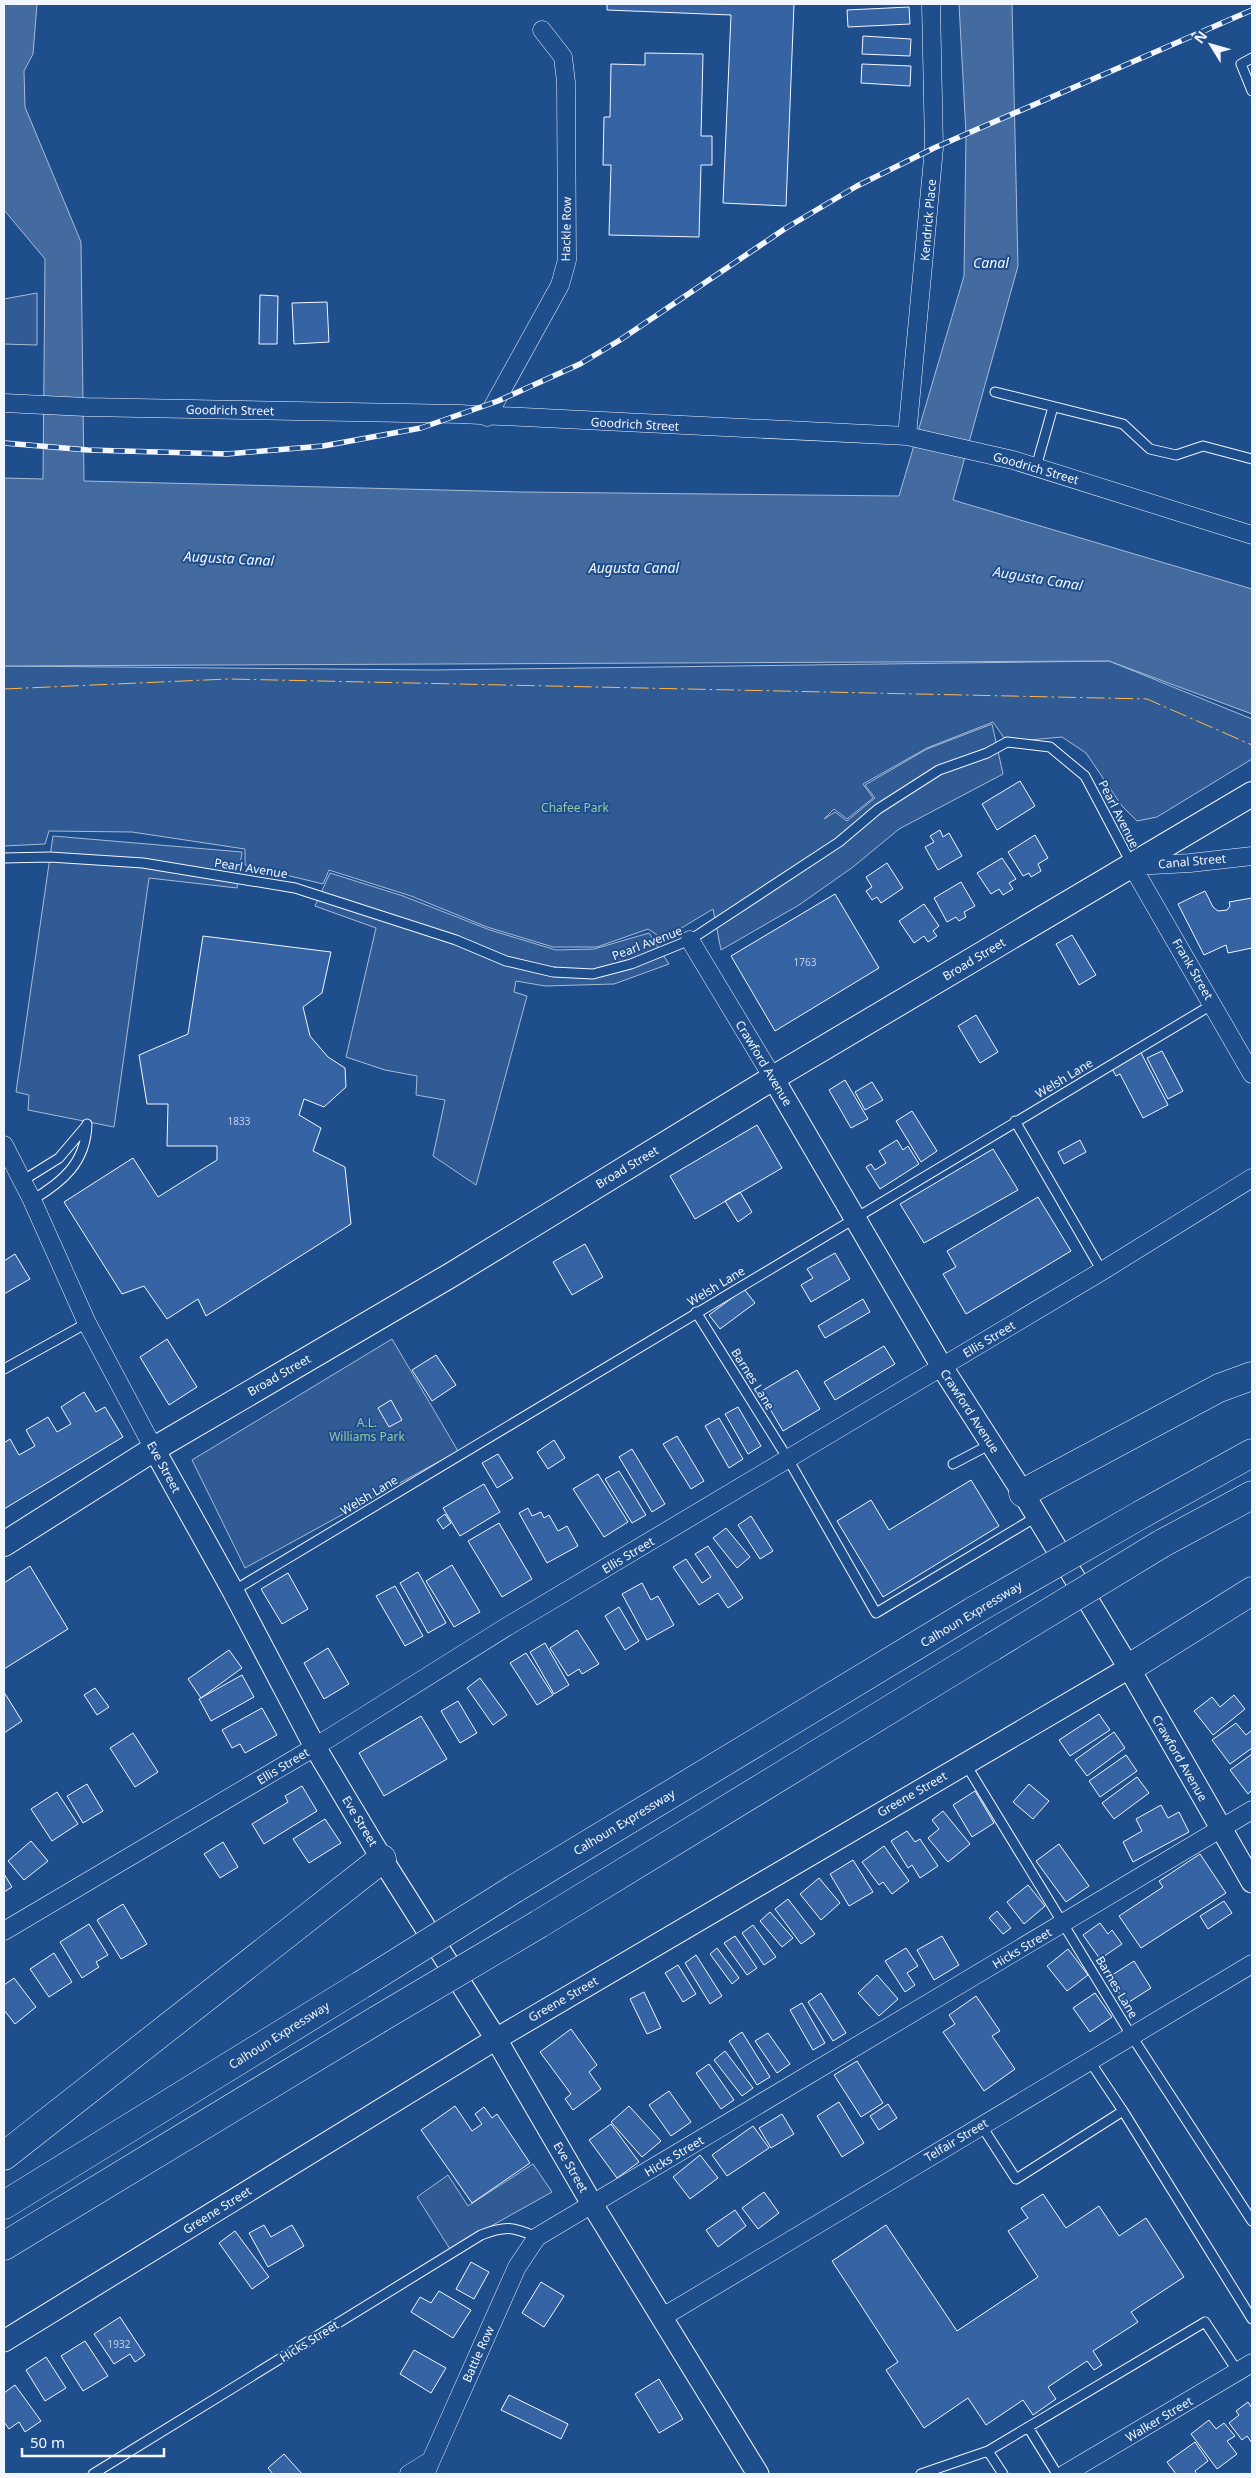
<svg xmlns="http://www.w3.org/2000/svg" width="1256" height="2478" font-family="'Noto Sans',sans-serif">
<rect width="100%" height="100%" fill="#1f4e8c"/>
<path fill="#305b95" stroke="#a8bbd7" d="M37,293V345L4,344V299Z
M1109,661L1252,719V759L1157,817L1137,821L1122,806L1086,753L1062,737L1007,742L993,722L927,748L863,784L873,798L847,819L834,809L824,819L835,812L847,821L875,798L865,785L927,749L992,724L1003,774L899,829L853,867L799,905L721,950L713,909L663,939L648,929L597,947H553L487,927L411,896L329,870L323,884L245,865V849L132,832L49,831L45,844L4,846V666L433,670Z
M53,836L242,852L237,888L149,878L114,1127L28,1110L29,1095L16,1092Z
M330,873L403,896L490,930L556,950L594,949L649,933L669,964L614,984L545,986L516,981L514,992L527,996L476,1185L433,1156L445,1100L416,1095L417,1076L385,1070L346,1057L376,928L315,906Z
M392,1339L458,1451L245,1568L192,1460Z
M533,2164L552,2192L450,2249L417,2197L448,2175L468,2206Z"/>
<path fill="#446ba0" stroke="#a8bbd7" d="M4,4H37L33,54L24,71L25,107L81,242L84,481L521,492L899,496L964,276L966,134L959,4H1012L1018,266L953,500L1252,589V714L1109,661L4,666V478L43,479L45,259L4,210Z"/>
<path fill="#3563a3" stroke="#f2f6ff" d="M607,4H794L786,206L723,203L731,15L607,10Z
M909,7L910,24L848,27L847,10Z
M863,36L911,39L910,56L862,54Z
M645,53L703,54L701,136H712V165H701L699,237L609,235L611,165H603L604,117H610L611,64L645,65Z
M862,64L911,66L910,86L861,83Z
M260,295L278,296L277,344H259Z
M327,302L329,342L294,344L292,303Z
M1020,781L1035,806L997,830L982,804Z
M940,830L943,837L949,833L962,856L938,870L925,847L934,842L930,836Z
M1035,835L1048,858L1038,864L1041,871L1031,877L1029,873L1023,876L1008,852Z
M1002,858L1016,879L1009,883L1013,889L1003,895L999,889L991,894L977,873Z
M887,863L903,888L881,903L877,897L872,900L866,891L872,887L866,877Z
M961,882L975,906L964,912L966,917L959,921L956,917L947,922L934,898Z
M1205,891L1213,907L1218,911L1227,910L1230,906L1229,902L1252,898V948L1228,953L1226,945L1204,955L1178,904Z
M835,894L879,968L775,1031L731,956Z
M924,904L939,926L933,931L937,936L928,942L924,936L914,943L899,921Z
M1072,935L1096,975L1079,985L1056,944Z
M203,936L331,952L322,993L303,1007L310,1036L328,1057L345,1068L346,1087L324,1107L304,1099L299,1115L321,1128L313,1151L345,1167L351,1224L206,1316L198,1299L167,1319L144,1286L122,1294L64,1202L133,1158L158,1197L217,1160V1146H167L168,1104H147L139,1055L188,1034Z
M976,1015L998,1052L980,1063L958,1026Z
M1139,1049L1168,1105L1143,1118L1120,1074L1116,1076L1110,1065Z
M1162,1051L1183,1091L1168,1099L1147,1058Z
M845,1080L868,1119L851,1128L829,1090Z
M872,1082L883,1100L865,1110L855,1092Z
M912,1111L937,1151L921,1162L896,1121Z
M757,1125L782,1168L695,1219L670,1176Z
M897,1140L903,1150L908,1146L919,1164L880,1189L866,1167L871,1164L875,1170L886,1163L879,1151Z
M1080,1140L1086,1152L1064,1164L1058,1152Z
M993,1149L1018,1190L924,1243L900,1204Z
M740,1192L752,1212L738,1222L725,1201Z
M1038,1197L1071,1251L966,1314L943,1274L956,1267L947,1251Z
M585,1244L603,1277L572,1295L553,1262Z
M835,1253L850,1279L811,1302L801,1285L813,1278L807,1269Z
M15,1254L30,1279L4,1294V1261Z
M744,1289L755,1303L720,1329L709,1315Z
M863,1299L870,1312L825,1338L818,1326Z
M167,1339L197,1387L169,1405L140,1357Z
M884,1346L895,1364L835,1400L824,1382Z
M436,1355L456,1385L432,1401L412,1370Z
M797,1370L820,1409L783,1431L760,1392Z
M84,1392L96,1412L105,1407L123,1437L4,1509V1443L10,1439L19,1455L35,1446L26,1430L48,1417L57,1432L71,1424L61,1407Z
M391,1400L402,1420L389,1427L378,1408Z
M738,1407L761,1446L748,1454L725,1414Z
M719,1418L743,1459L729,1468L705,1426Z
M677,1436L704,1481L691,1489L663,1444Z
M554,1440L565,1458L548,1469L537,1452Z
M632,1449L665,1504L652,1512L619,1457Z
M498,1454L513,1478L497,1488L482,1463Z
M619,1471L646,1515L632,1523L605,1479Z
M598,1474L628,1522L604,1537L573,1489Z
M971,1480L999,1526L883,1597L837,1521L871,1500L889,1530Z
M484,1484L500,1512L460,1536L443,1508Z
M528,1508L532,1516L541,1512L544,1518L549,1515L558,1531L567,1526L578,1546L547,1563L519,1513Z
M445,1514L451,1523L443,1529L437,1520Z
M751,1516L773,1551L760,1559L738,1525Z
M499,1523L532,1579L502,1597L468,1541Z
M726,1528L750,1557L737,1568L713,1538Z
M708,1546L743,1598L728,1608L718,1593L699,1605L673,1567L686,1559L702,1583L711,1577L695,1554Z
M452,1565L480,1612L454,1627L426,1581Z
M30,1566L68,1629L4,1669V1583Z
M418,1572L446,1623L428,1633L400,1583Z
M288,1573L308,1609L282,1624L261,1589Z
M642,1583L651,1600L658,1596L674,1625L647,1640L622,1594Z
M395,1586L423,1636L405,1646L376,1596Z
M619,1607L639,1641L625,1650L605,1616Z
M577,1630L599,1664L582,1674L579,1669L568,1676L550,1648Z
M545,1643L569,1685L554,1694L530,1652Z
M328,1648L349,1684L324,1699L304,1663Z
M229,1650L242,1668L201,1698L188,1679Z
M526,1653L553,1695L537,1705L510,1663Z
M242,1675L254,1697L211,1721L199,1699Z
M480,1678L507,1715L493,1725L467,1688Z
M95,1688L109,1707L97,1715L84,1695Z
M4,1692L22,1721L4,1733Z
M1234,1695L1245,1709L1213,1735L1194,1711L1212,1697L1220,1707Z
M458,1701L477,1733L460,1743L441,1711Z
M262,1708L277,1735L245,1753L240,1744L232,1748L222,1730Z
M1099,1714L1110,1730L1070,1756L1059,1740Z
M421,1716L447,1759L384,1796L359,1753Z
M1236,1723L1246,1735L1252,1730V1748L1230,1764L1212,1740Z
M1114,1732L1125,1748L1087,1776L1075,1760Z
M133,1733L158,1772L135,1787L110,1748Z
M1252,1754V1790L1248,1794L1230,1770Z
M1126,1755L1137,1771L1100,1797L1089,1781Z
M1137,1777L1149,1793L1114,1819L1102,1803Z
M87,1784L103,1811L83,1823L67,1796Z
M1029,1784L1049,1801L1033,1819L1013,1802Z
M302,1786L317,1811L264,1844L252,1824L288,1802L285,1796Z
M975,1791L994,1823L972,1837L953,1805Z
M57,1792L78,1824L52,1841L31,1809Z
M1161,1805L1168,1818L1179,1812L1189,1832L1133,1862L1123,1842L1142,1831L1136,1819Z
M943,1811L970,1844L948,1862L928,1838L939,1829L932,1820Z
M325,1819L341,1843L309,1863L293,1839Z
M907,1831L915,1842L920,1839L938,1866L920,1878L912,1865L908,1868L891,1841Z
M31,1841L48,1861L24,1880L8,1861Z
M223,1842L238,1867L220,1878L204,1854Z
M1059,1844L1089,1886L1066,1902L1036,1861Z
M884,1846L909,1881L892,1894L883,1882L879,1885L862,1862Z
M1200,1854L1226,1893L1141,1948L1119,1916L1163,1887L1159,1881Z
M853,1860L873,1892L849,1906L830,1874Z
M4,1874L12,1887L4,1892Z
M819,1878L840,1903L821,1920L800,1894Z
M1028,1885L1045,1906L1024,1924L1007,1902Z
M788,1899L815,1934L801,1944L775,1909Z
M1224,1901L1232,1913L1208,1929L1200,1916Z
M123,1904L147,1944L121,1959L97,1920Z
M997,1911L1011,1928L1003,1934L989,1918Z
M770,1912L793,1938L782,1947L760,1921Z
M1100,1923L1108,1934L1112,1930L1122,1944L1100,1959L1083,1935Z
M89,1924L108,1955L96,1962L99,1967L82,1978L60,1942Z
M753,1925L776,1957L764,1965L742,1933Z
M735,1936L757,1968L747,1975L724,1943Z
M942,1936L959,1965L934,1980L917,1950Z
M717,1948L739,1978L732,1984L710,1954Z
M906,1948L918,1966L907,1973L915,1985L905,1992L885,1961Z
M1068,1949L1088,1975L1067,1991L1047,1966Z
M54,1953L72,1982L49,1997L30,1969Z
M696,1955L722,1996L710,2004L685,1963Z
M1134,1961L1151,1988L1126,2004L1109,1977Z
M678,1965L696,1994L683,2002L665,1973Z
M877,1975L898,1999L879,2016L858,1993Z
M14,1978L36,2007L15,2024L4,2010V1985Z
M644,1992L661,2028L647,2034L630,1999Z
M821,1993L846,2033L833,2041L808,2002Z
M1095,1993L1112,2017L1090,2032L1073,2008Z
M976,1996L1000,2031L992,2036L1015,2069L984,2091L943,2032L955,2024L949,2015Z
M802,2003L825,2043L813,2050L790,2010Z
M571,2029L597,2065L589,2072L601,2089L573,2110L565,2099L571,2094L540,2052Z
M742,2032L770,2077L757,2085L729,2041Z
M768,2033L790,2064L777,2073L755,2041Z
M725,2051L753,2088L742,2096L714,2060Z
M857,2061L883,2103L861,2117L834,2075Z
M709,2064L734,2100L721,2109L696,2073Z
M669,2091L691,2122L671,2136L649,2105Z
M839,2102L864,2143L842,2157L817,2116Z
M888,2104L897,2118L879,2130L870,2116Z
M455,2106L472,2131L482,2124L475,2114L484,2107L492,2118L497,2114L530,2163L472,2203L421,2130Z
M629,2106L661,2141L642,2157L611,2122Z
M782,2114L794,2134L771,2148L759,2128Z
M611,2124L639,2162L617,2178L589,2140Z
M753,2126L769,2148L727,2176L712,2155Z
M700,2155L718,2178L690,2199L673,2177Z
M764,2192L779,2213L758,2229L742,2208Z
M1043,2194L1066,2228L1099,2206L1119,2236L1146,2218L1184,2277L1131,2312L1138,2322L1093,2351L1102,2365L1094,2370L1087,2361L1048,2387L1056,2399L1033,2415L1023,2400L986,2425L968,2398L924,2428L886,2370L898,2362L832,2261L886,2225L957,2331L1038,2277L1008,2231L1028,2218L1021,2208Z
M735,2210L746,2226L718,2247L706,2230Z
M264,2225L271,2237L292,2225L304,2246L268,2267L249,2233Z
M235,2231L269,2277L252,2289L219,2243Z
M471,2262L489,2272L474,2299L456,2289Z
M541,2282L564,2296L544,2327L522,2313Z
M439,2291L471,2310L453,2338L411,2312L420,2297L431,2303Z
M120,2317L145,2355L135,2362L130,2354L114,2364L94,2334Z
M85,2341L108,2376L83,2391L61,2356Z
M414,2350L446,2368L431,2393L400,2374Z
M46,2357L66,2388L45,2401L26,2370Z
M659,2379L683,2419L659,2433L635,2394Z
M15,2385L41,2421L25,2432L19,2422L9,2429L4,2422V2393Z
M509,2395L568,2424L561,2439L501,2410Z
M1248,2402L1252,2408V2443L1247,2436L1242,2440L1229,2423L1239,2415L1236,2411Z
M1209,2420L1216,2429L1224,2423L1235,2436L1227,2441L1237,2454L1217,2469L1191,2434Z
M1195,2442L1208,2461L1195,2471L1197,2474H1176L1167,2462Z
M284,2454L302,2474H273L268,2468Z"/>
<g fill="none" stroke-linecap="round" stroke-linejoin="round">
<defs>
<path id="service" d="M1252,58L1241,64L1252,91
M995,392L1123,424L1150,449L1176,455L1203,446L1252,459
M1036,467L1053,407
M4,858L50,857L143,863L295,888L456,940L506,961L553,972L593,974L631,964L690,940L839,842L878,809L939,770L987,753L1007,742L1050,747L1085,776L1132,865
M1015,1121L1102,1271
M22,1181L59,1158L87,1125
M32,1200C63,1182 86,1162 87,1124
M696,1312L788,1459L876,1613L1036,1517
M4,1369L87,1323
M953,1464L991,1444
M233,1591L1213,1004
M965,1763L1131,2035L1252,2221
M1089,2060L1123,2111
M981,2125L1016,2179L1123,2111L1252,2319
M1028,2427L1057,2474
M988,2451L1003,2474
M93,2474L481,2235C506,2225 513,2227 537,2237
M921,2474L988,2451L1205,2322L1238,2372"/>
<path id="minor" d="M4,403L86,407L460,414L907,436L1013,460L1252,535
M487,417L560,285L567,260L566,82L563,57L542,30
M907,436L934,148L931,4
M1132,866L1252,1074
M1133,866L1190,863L1252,856
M690,940L773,1078
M4,1145L32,1200L87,1323L154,1449
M4,1931L315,1747L508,1626L1102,1271L1252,1178
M661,2318L1252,1964
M409,2474L430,2461
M425,2474L517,2267L537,2237L1252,1810
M1065,2474L1252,2363"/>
<path id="tertiary" d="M773,1078L942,1367L1023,1493L1129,1668L1252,1882
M154,1449L233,1591L315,1747L382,1859L496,2039L592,2204L758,2474
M4,2341L496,2039L1129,1668"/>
<path id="secondary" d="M4,1544L154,1449L451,1275L773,1078L1252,794"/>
<path id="motorway" d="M1023,1493L1219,1388L1252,1376
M1142,1514L1252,1453
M1161,1544L1252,1495
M1129,1668L1252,1591
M514,1889L975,1610
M539,1924L992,1647
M4,2156L382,1859
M4,2205L361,1985
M4,2246L377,2020"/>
</defs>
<use href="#service" stroke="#f2f6ff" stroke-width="11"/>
<use href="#minor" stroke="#f2f6ff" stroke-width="19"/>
<use href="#tertiary" stroke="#f2f6ff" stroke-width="23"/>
<use href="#secondary" stroke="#f2f6ff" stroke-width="26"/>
<use href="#motorway" stroke="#f2f6ff" stroke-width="29"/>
<use href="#service" stroke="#1f4e8c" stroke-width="9"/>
<use href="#minor" stroke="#1f4e8c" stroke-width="18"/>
<use href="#tertiary" stroke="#1f4e8c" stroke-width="21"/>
<use href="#secondary" stroke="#1f4e8c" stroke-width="24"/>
<use href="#motorway" stroke="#1f4e8c" stroke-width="28"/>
<defs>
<path id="rail" d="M4,443L88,450L227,454L323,446L421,428L498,401L580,364L620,340L786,228L857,186L934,148L1252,10"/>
</defs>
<use href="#rail" stroke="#f2f6ff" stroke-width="5.5"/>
<use href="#rail" stroke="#1f4e8c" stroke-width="4" stroke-dasharray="11" stroke-linecap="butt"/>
<defs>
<path id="motorway-bridge" d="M975,1610L1142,1514
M992,1647L1161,1544
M361,1985L514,1889
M377,2020L539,1924"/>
</defs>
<use href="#motorway-bridge" stroke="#f2f6ff" stroke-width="29" stroke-linecap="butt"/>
<use href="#motorway-bridge" stroke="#1f4e8c" stroke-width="28"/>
<path stroke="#ffb74d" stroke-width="1" stroke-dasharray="18 4 2.5 4" stroke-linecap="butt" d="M4,689L228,679L1147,699L1252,745"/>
</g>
<g text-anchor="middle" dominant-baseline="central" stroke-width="4" stroke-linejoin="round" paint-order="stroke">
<g font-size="10" fill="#c3d1e8">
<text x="805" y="962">1763</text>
<text x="239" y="1121">1833</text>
<text x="119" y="2344">1932</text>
</g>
<g font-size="12" fill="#f2f6ff" stroke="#1f4e8c">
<text transform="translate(928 220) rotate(-85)">Kendrick Place</text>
<text transform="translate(566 229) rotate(-89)">Hackle Row</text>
<text transform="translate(230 410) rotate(1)">Goodrich Street</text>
<text transform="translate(635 424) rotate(3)">Goodrich Street</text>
<text transform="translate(1036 468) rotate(16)">Goodrich Street</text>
<text transform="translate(1119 814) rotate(63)">Pearl Avenue</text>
<text transform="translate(1192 861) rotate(-5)">Canal Street</text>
<text transform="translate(251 868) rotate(9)">Pearl Avenue</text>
<text transform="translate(647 943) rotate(-21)">Pearl Avenue</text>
<text transform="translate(974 959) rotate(-31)">Broad Street</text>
<text transform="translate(1193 969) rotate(60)">Frank Street</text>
<text transform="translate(764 1063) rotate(59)">Crawford Avenue</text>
<text transform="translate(1064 1078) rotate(-31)">Welsh Lane</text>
<text transform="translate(627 1167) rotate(-31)">Broad Street</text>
<text transform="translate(716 1286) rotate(-31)">Welsh Lane</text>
<text transform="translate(989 1339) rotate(-31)">Ellis Street</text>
<text transform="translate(279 1375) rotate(-30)">Broad Street</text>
<text transform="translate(753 1379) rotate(58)">Barnes Lane</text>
<text transform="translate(970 1411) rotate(57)">Crawford Avenue</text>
<text transform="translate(164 1467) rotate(61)">Eve Street</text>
<text transform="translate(369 1495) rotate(-31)">Welsh Lane</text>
<text transform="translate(628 1555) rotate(-31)">Ellis Street</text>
<text transform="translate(971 1614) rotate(-31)">Calhoun Expressway</text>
<text transform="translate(1180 1758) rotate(60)">Crawford Avenue</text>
<text transform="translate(283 1766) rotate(-31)">Ellis Street</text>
<text transform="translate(912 1794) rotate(-30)">Greene Street</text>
<text transform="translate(360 1821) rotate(59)">Eve Street</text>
<text transform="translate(624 1822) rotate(-31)">Calhoun Expressway</text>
<text transform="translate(1022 1948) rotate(-31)">Hicks Street</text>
<text transform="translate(1117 1987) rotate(59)">Barnes Lane</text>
<text transform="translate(563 1999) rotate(-30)">Greene Street</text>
<text transform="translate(279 2035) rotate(-32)">Calhoun Expressway</text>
<text transform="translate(956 2140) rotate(-31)">Telfair Street</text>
<text transform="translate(674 2156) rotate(-31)">Hicks Street</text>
<text transform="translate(571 2167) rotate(60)">Eve Street</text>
<text transform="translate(217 2210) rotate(-32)">Greene Street</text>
<text transform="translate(309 2341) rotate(-32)">Hicks Street</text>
<text transform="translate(478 2354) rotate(-66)">Battle Row</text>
<text transform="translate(1159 2419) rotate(-31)">Walker Street</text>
</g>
<g font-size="12" fill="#97c8a6" stroke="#1f4e8c">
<text x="575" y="807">Chafee Park</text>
<text x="367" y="1422">A.L.<tspan x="367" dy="14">Williams Park</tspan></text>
</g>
<g font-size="14" font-style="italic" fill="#f2f6ff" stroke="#1f4e8c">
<text x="991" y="262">Canal</text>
<text transform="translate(229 558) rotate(3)">Augusta Canal</text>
<text x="634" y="567">Augusta Canal</text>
<text transform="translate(1038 578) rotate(9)">Augusta Canal</text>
</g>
</g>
<rect width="1256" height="2478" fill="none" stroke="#f2f6ff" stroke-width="10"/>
<g transform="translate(1211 45) rotate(307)" stroke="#1f4e8c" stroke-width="4" paint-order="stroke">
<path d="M0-4L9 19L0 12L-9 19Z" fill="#f2f6ff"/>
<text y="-8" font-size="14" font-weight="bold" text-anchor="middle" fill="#f2f6ff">N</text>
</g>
<path d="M22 2448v8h142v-8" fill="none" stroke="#f2f6ff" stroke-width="2.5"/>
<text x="30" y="2448" font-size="15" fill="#f2f6ff" stroke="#1f4e8c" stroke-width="4" paint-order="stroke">50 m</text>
</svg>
